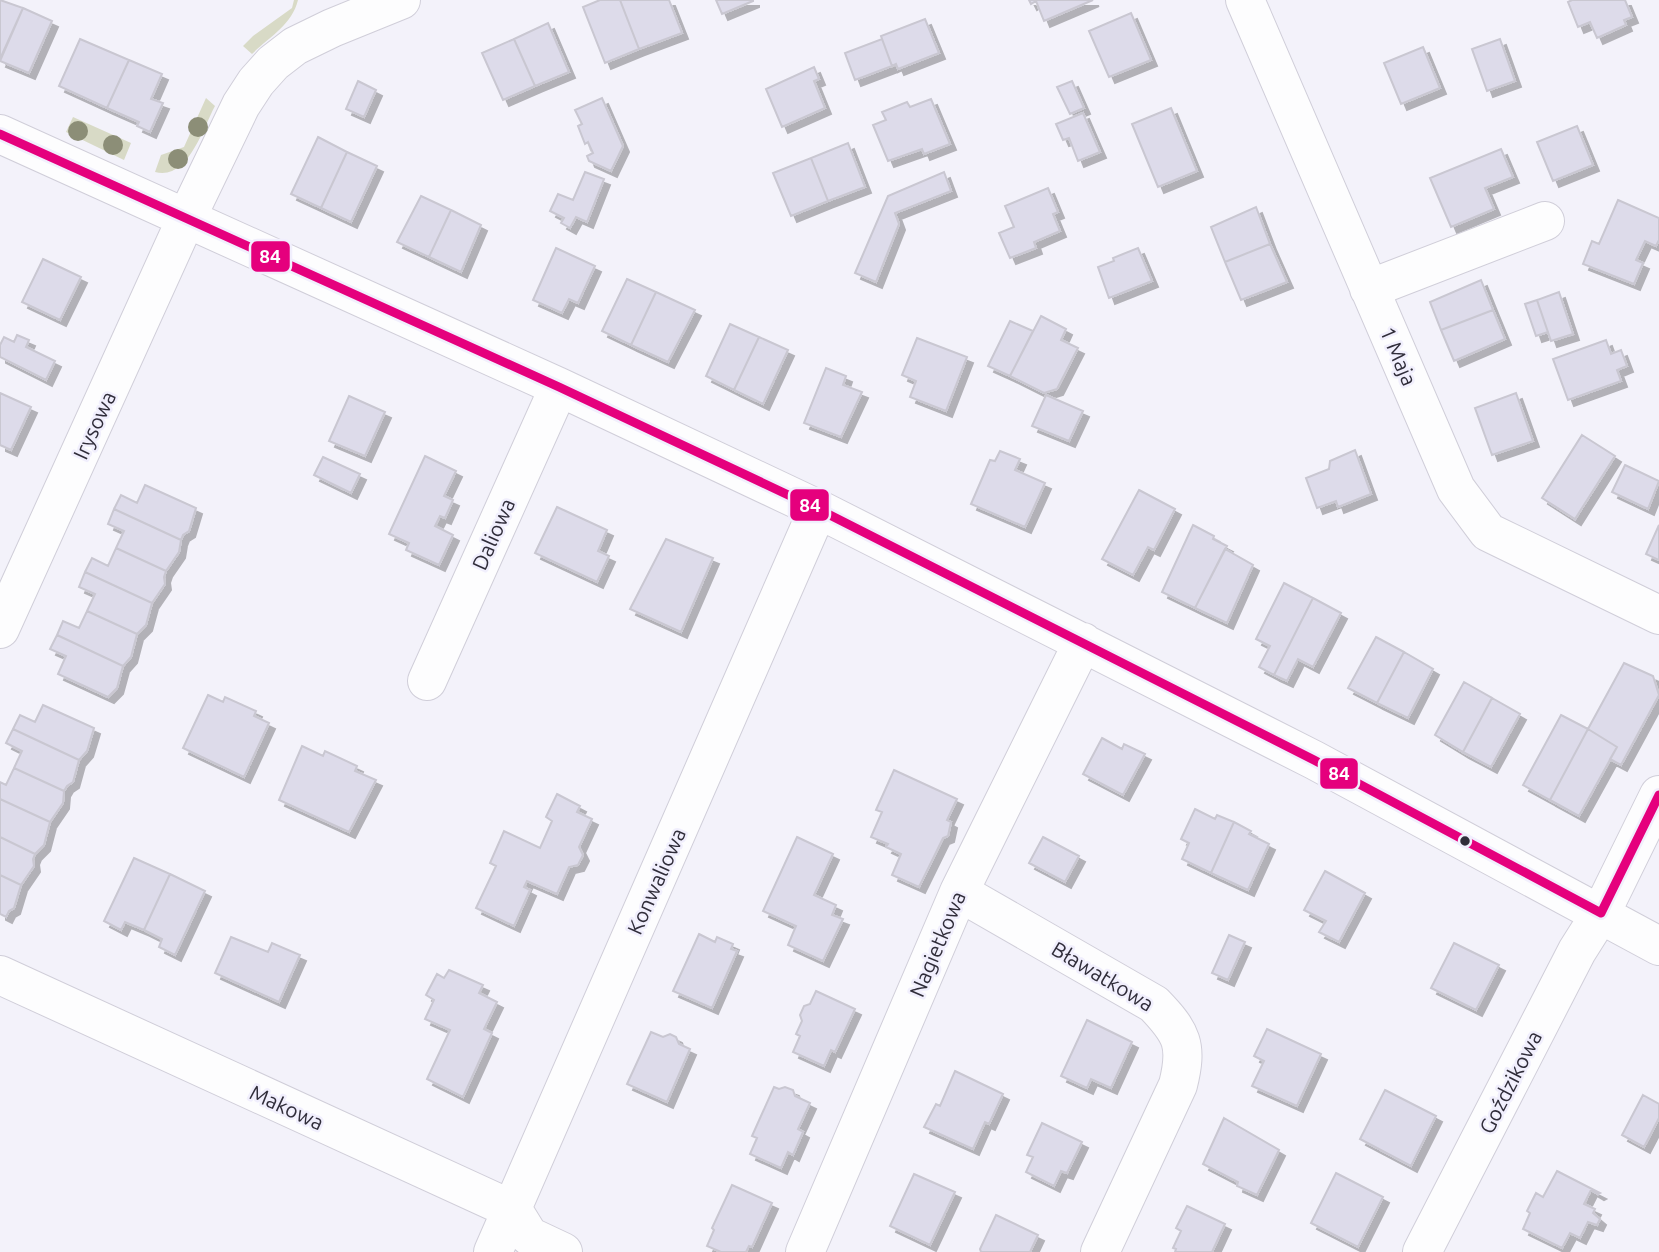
<svg xmlns="http://www.w3.org/2000/svg" width="1659" height="1252" font-family="Ubuntu,sans-serif">
<defs>
<filter id="shadow"><feDropShadow dx="6" dy="6" stdDeviation="0" flood-color="#0004"/></filter>
</defs>
<rect width="100%" height="100%" fill="#f3f2fa"/>
<path fill="#d8dac6" d="M294,0H298C292,25 269,37 252,54L243,46L253,36L292,8Z
M206,98L215,106C203,128 188,181 155,172L161,155L184,147Z
M73,117L131,143L124,160L66,132Z"/>
<path fill="#dddbea" stroke="#c9c7d1" stroke-width="2" filter="url(#shadow)" d="M0,0L23,8L0,59Z
M600,0H620L639,49L605,63L583,7Z
M620,0H669L682,33L639,49Z
M716,0H753V1L722,14Z
M1029,0H1093L1044,21L1036,1L1031,4Z
M1572,0H1625L1632,17L1624,20L1626,25L1597,38L1590,22L1578,27L1568,2Z
M23,8L52,21L29,73L0,61Z
M1131,13L1151,60L1109,77L1089,31Z
M925,19L939,53L898,69L896,64L892,66L881,36Z
M548,23L569,72L535,86L514,39Z
M80,39L129,60L107,108L59,86Z
M514,39L535,86L503,100L482,53Z
M882,39L892,66L855,80L845,53Z
M1500,39L1515,81L1487,91L1472,49Z
M1423,47L1440,88L1401,104L1384,63Z
M129,60L162,74L151,99L163,103L150,132L137,126L139,122L107,108Z
M814,67L819,79L814,81L825,108L782,127L766,89Z
M358,81L376,90L364,117L346,109Z
M1072,81L1084,108L1070,114L1057,87Z
M602,98L623,146L611,171L589,161L587,156L593,153L588,142L585,144L578,126L582,124L575,110Z
M931,99L950,144L924,154L922,149L888,161L873,125L886,120L882,112L907,102L910,107Z
M1171,108L1197,171L1158,187L1132,124Z
M1083,113L1100,152L1078,161L1069,138L1063,140L1056,124Z
M1577,126L1593,165L1553,181L1537,142Z
M318,137L347,152L321,208L291,194Z
M848,143L865,187L828,201L811,158Z
M1501,149L1513,177L1485,188L1494,209L1451,227L1430,178Z
M347,152L377,166L351,222L321,208Z
M811,158L828,201L791,216L773,173Z
M585,172L604,179L587,222L576,217L570,228L561,223L564,218L550,211L558,194L573,200Z
M944,172L951,191L895,213L899,224L876,282L855,273L888,196Z
M1048,188L1058,212L1053,214L1060,231L1034,242L1036,248L1010,258L999,233L1014,227L1005,206Z
M421,196L451,210L429,257L397,242Z
M1618,200L1659,218V240L1656,246L1645,241L1636,260L1643,263L1634,284L1583,264L1592,241L1599,244Z
M1256,207L1270,244L1225,262L1211,227Z
M451,210L481,225L461,272L429,257Z
M1270,244L1287,282L1241,300L1225,262Z
M556,248L595,266L578,303L569,299L562,313L533,300Z
M1138,248L1152,281L1109,298L1098,267L1114,261L1113,258Z
M43,259L81,277L60,320L22,302Z
M627,279L656,292L631,345L602,331Z
M1481,280L1493,310L1441,330L1430,302Z
M656,292L695,310L668,362L631,345Z
M1559,292L1573,334L1551,341L1537,300Z
M1537,300L1548,332L1536,336L1525,304Z
M1493,310L1505,339L1454,361L1441,330Z
M1041,316L1066,329L1061,340L1078,348L1057,389L1044,393L1010,376Z
M1010,321L1033,331L1010,376L988,366Z
M730,324L759,337L734,390L706,376Z
M17,335L29,340L26,347L55,361L46,380L0,357V345L4,337L14,342Z
M759,337L788,350L763,404L734,390Z
M917,338L967,357L946,411L910,397L916,381L902,375Z
M1606,340L1611,354L1621,350L1627,366L1617,370L1621,381L1568,400L1553,359Z
M826,368L846,376L843,385L862,392L841,437L804,423Z
M0,393L31,407L11,450L0,445Z
M1516,393L1533,441L1492,455L1475,408Z
M1046,395L1083,411L1069,441L1032,426Z
M349,396L385,412L365,456L329,441Z
M1582,435L1615,456L1575,519L1542,498Z
M1355,450L1371,494L1338,507L1336,501L1317,508L1306,478L1329,469L1330,461Z
M1000,451L1020,459L1015,470L1045,483L1025,527L971,504L990,460L995,461Z
M425,456L456,471L444,496L453,500L445,518L440,516L435,526L453,535L439,565L406,550L409,543L389,534Z
M323,457L360,474L351,493L314,475Z
M1625,465L1659,481L1648,509L1612,492Z
M145,485L196,508L189,531L183,535L181,540L114,509L121,495L137,503Z
M1139,490L1175,509L1154,550L1148,547L1133,575L1102,559Z
M557,507L607,530L598,551L609,556L597,582L535,553Z
M114,509L181,540L179,552L166,571L116,548L124,531L108,524Z
M1193,525L1214,536L1213,539L1227,546L1195,608L1162,592Z
M1659,525V560L1646,554Z
M666,539L713,558L681,632L630,609Z
M116,548L166,571L164,577L165,584L152,603L85,572L92,558L108,566Z
M1225,549L1253,565L1227,623L1195,608Z
M85,572L152,603L146,625L137,634L87,611L95,594L79,587Z
M1284,583L1313,598L1274,675L1259,667L1270,646L1256,639Z
M1313,598L1341,613L1313,667L1298,659L1287,681L1274,675Z
M87,611L137,634L131,657L123,666L57,635L63,621L79,628Z
M57,635L123,666L117,688L108,697L58,674L66,656L50,649Z
M1376,637L1404,652L1377,703L1348,688Z
M1404,652L1433,669L1408,718L1377,703Z
M1624,663L1653,676L1659,695L1621,765L1610,759L1617,747L1588,729Z
M1464,682L1492,698L1463,752L1435,735Z
M208,695L223,702L225,697L256,711L254,716L269,723L244,777L183,748Z
M1492,698L1520,714L1491,767L1463,752Z
M43,705L94,728L87,751L79,760L13,729L20,715L35,722Z
M1561,715L1588,729L1550,800L1523,785Z
M13,729L79,760L73,782L67,786L64,791L14,768L22,751L6,743Z
M1588,729L1617,747L1579,816L1550,800Z
M1102,738L1122,749L1124,744L1145,754L1123,795L1083,774Z
M302,746L323,756L325,751L357,766L355,771L376,780L349,832L279,800Z
M14,768L64,791L63,803L50,822L0,799V782L6,785Z
M894,770L957,799L947,820L951,822L948,836L943,838L919,887L892,875L901,854L886,847L888,844L871,837L882,812L876,810Z
M557,794L580,806L577,812L592,819L579,847L583,855L578,865L569,867L557,894L527,881L524,887L530,890L514,926L476,908L496,866L490,863L504,831L540,848L552,821L546,817Z
M0,799L50,822L44,845L35,854L0,837Z
M1195,809L1215,819L1217,815L1234,822L1211,873L1182,859L1189,843L1181,839Z
M1234,822L1251,831L1249,834L1269,844L1248,890L1211,873Z
M0,837L35,854L33,859L34,866L21,885L0,875Z
M797,837L833,854L814,895L836,905L832,915L843,919L823,961L788,945L796,926L763,911Z
M1043,837L1079,856L1065,882L1029,863Z
M134,858L170,874L144,930L125,922L121,930L104,921Z
M1325,871L1365,893L1339,942L1319,932L1326,921L1304,910Z
M170,874L205,891L175,955L159,947L162,939L144,930Z
M0,875L21,885L14,908L9,911L6,917L0,914Z
M699,934L715,942L717,937L733,944L731,949L737,951L712,1008L673,991Z
M1229,935L1245,942L1228,980L1212,973Z
M231,937L268,952L272,943L300,955L279,1002L215,973Z
M1454,943L1499,965L1476,1010L1431,988Z
M449,970L483,985L479,993L497,1002L484,1029L492,1033L463,1097L427,1079L450,1030L425,1019L434,1000L426,995L437,974L444,978Z
M816,991L855,1009L835,1052L831,1050L824,1066L793,1052L800,1036L796,1034L802,1021L800,1015L804,1006L810,1004Z
M1087,1020L1132,1042L1111,1088L1091,1079L1087,1088L1061,1076Z
M1267,1029L1321,1054L1297,1106L1252,1086L1264,1061L1254,1056Z
M651,1032L663,1037L670,1034L676,1037L679,1044L690,1049L667,1102L627,1084Z
M955,1071L1003,1094L989,1124L985,1122L973,1149L924,1127L936,1104L940,1106Z
M774,1087L779,1089L785,1087L793,1090L795,1096L810,1103L798,1129L803,1132L793,1155L788,1152L781,1168L750,1154L757,1138L752,1136Z
M1385,1090L1436,1116L1411,1166L1360,1139Z
M1643,1095L1659,1104V1118L1644,1147L1622,1135Z
M1224,1118L1279,1150L1257,1195L1237,1186L1238,1182L1203,1164Z
M1042,1123L1082,1142L1067,1173L1061,1171L1054,1186L1026,1172L1033,1157L1027,1155Z
M1557,1171L1600,1193L1598,1194L1591,1190L1584,1204L1595,1209L1593,1213L1600,1219L1597,1225L1588,1222L1580,1238L1570,1233L1562,1248L1523,1229L1530,1213L1527,1211L1536,1193L1543,1197Z
M1336,1173L1383,1197L1358,1247L1311,1223Z
M914,1174L955,1192L930,1245L890,1226Z
M732,1185L772,1203L752,1247L749,1246L746,1252H721L707,1246L714,1230L712,1228Z
M1187,1206L1225,1224L1212,1252H1175L1176,1249L1173,1248L1181,1231L1176,1228Z
M996,1215L1038,1235L1030,1252H981L980,1249Z"/>
<g fill="none" stroke-linecap="round" stroke-linejoin="round">
<defs>
<path id="minor" d="M1245,0L1456,489L1488,532L1659,615
M0,134L559,387L818,509L1314,760L1659,946
M1369,289L1545,221
M0,629L186,219L241,105L256,82L273,63L295,46L332,28L401,0
M427,681L559,387
M959,892L1154,1004C1182,1033 1188,1045 1178,1085L1100,1252
M0,975L513,1210L529,1236L563,1252
M493,1252L818,509
M805,1252L959,892L1083,642
M1422,1252L1577,951L1601,913L1659,795"/>
</defs>
<use href="#minor" stroke="#d0ced9" stroke-width="40"/>
<use href="#minor" stroke="#fdfdfe" stroke-width="38"/>
<defs>
<path id="bus-1" d="M0,134L559,387L818,509L1314,760L1601,913
M1601,913L1659,795"/>
</defs>
<use href="#bus-1" stroke="#f1effd" stroke-width="14"/>
<use href="#bus-1" stroke="#e5007d" stroke-width="9"/>
</g>
<g fill="#8c8e77">
<circle cx="198" cy="127" r="10"/>
<circle cx="78" cy="131" r="10"/>
<circle cx="113" cy="145" r="10"/>
<circle cx="178" cy="159" r="10"/>
</g>
<circle fill="#302d3a" stroke="#f1effd" stroke-width="2.5" cx="1465" cy="841" r="6"/>
<g text-anchor="middle" dominant-baseline="central" stroke-width="5" stroke-linejoin="round" paint-order="stroke">
<g font-size="21" fill="#302d3a" stroke="#f1effd">
<text transform="translate(1399 356) rotate(67)">1 Maja</text>
<text transform="translate(94 425) rotate(-65)">Irysowa</text>
<text transform="translate(493 534) rotate(-66)">Daliowa</text>
<text transform="translate(656 881) rotate(-66)">Konwaliowa</text>
<text transform="translate(937 944) rotate(-67)">Nagietkowa</text>
<text transform="translate(1103 976) rotate(31)">Bławatkowa</text>
<text transform="translate(1510 1082) rotate(-63)">Goździkowa</text>
<text transform="translate(287 1107) rotate(25)">Makowa</text>
</g>
</g>
<g stroke="#f1effd" stroke-width="2.5">
<rect x="250" y="240" width="41" height="33" rx="7" fill="#e5007d"/>
<rect x="789" y="488" width="41" height="34" rx="7" fill="#e5007d"/>
<rect x="1319" y="757" width="40" height="33" rx="7" fill="#e5007d"/>
</g>
<g font-size="19" text-anchor="middle" font-weight="bold" fill="#fff">
<text x="270" y="263">84</text>
<text x="810" y="512">84</text>
<text x="1339" y="780">84</text>
</g>
</svg>
